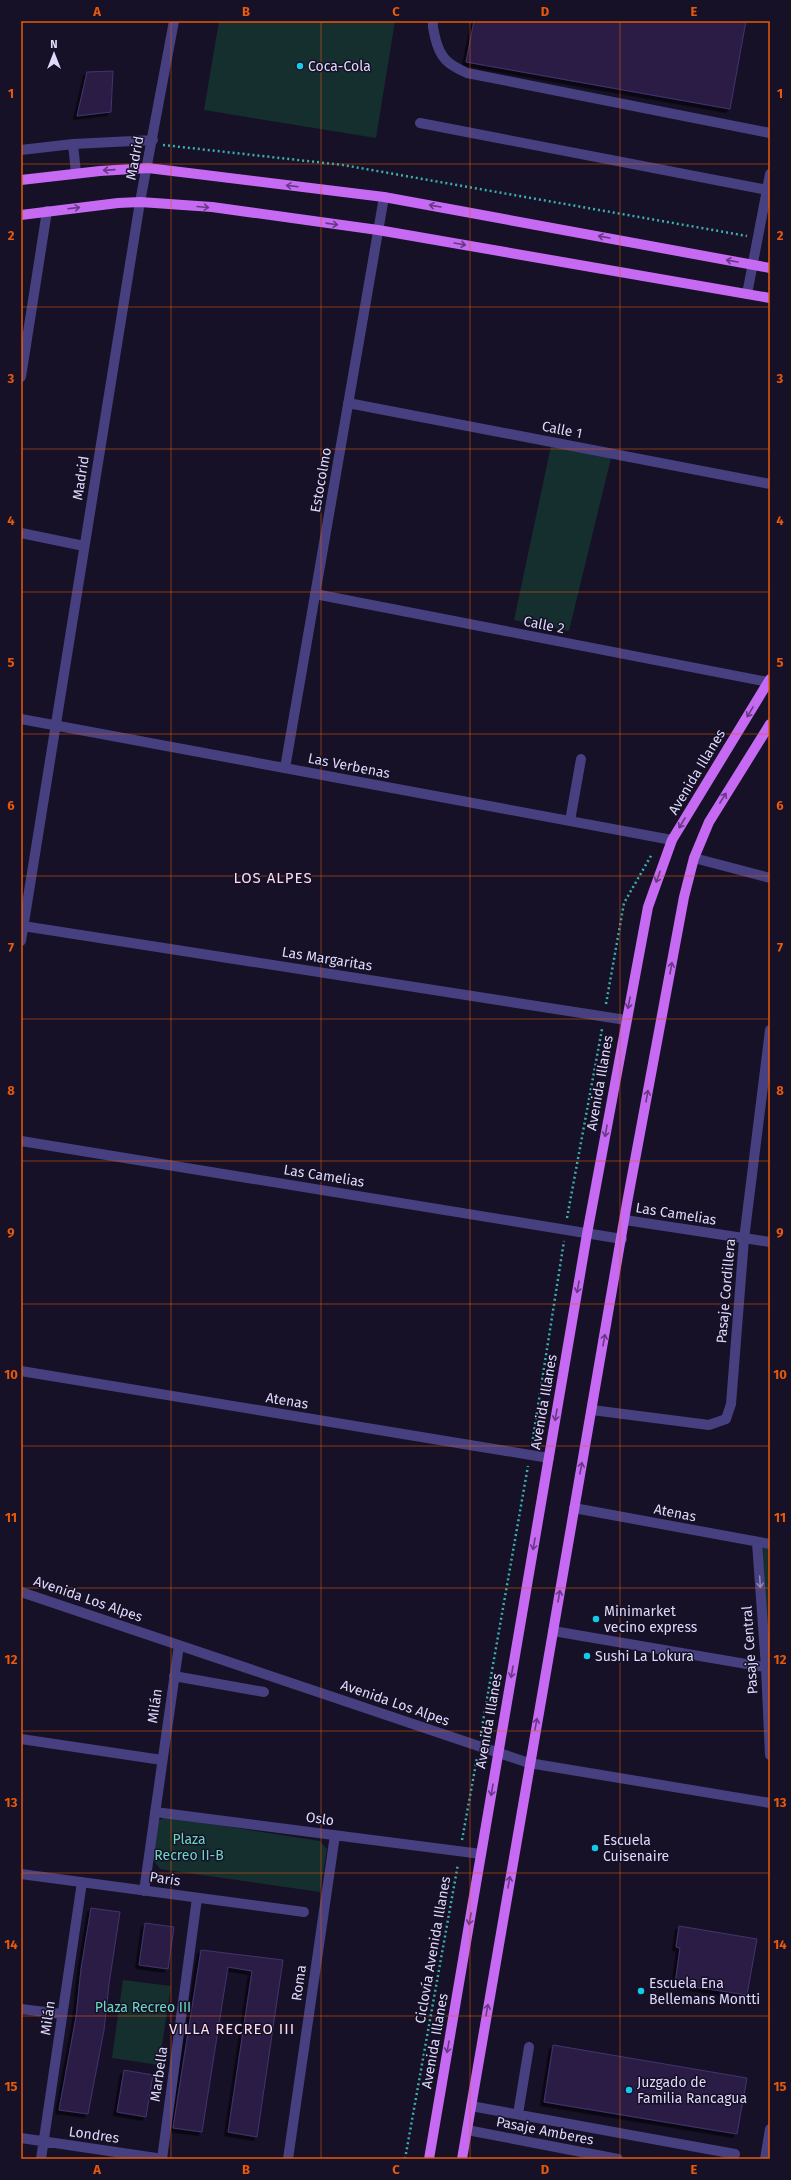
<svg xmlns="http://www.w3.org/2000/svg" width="791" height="2180" font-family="'Fira Sans',sans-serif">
<defs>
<filter id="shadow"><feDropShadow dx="-3.5" dy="3.5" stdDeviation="0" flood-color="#0009"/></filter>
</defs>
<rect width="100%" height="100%" fill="#161126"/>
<path fill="#152f2f" d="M219,21H395L376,138L204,110Z
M551,446L611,458L569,631L514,620Z
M761,1547L770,1548V1671Z
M165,1817L320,1841L327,1849L320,1892L160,1869L153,1860L158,1821Z
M123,1980L171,1986L159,2065L112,2058Z"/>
<path fill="#291f45" stroke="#42336f" filter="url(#shadow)" d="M474,21H746L730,109L466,62Z
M113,71L111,112L77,116L87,72Z
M91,1908L120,1912L109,1984L104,2030L88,2114L59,2110L76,2017L81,1969Z
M145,1923L174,1927L168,1969L139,1965Z
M679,1926L757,1939L747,1995L675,1984L680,1948L676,1947Z
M201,1950L283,1960L257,2137L228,2132L252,1971L228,1967L202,2132L173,2128Z
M553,2045L747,2078L737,2134L544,2102Z
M124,2070L153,2075L146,2117L117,2112Z"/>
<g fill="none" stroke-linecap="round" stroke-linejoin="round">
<path stroke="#3aafaf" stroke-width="2.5" stroke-dasharray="2 3" stroke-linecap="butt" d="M163,145L343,165L747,236
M606,1004L624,903L652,854
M567,1218L602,1029
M532,1444L564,1241
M481,1733L528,1466
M462,1840L477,1758
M405,2159L458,1864"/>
<path stroke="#464081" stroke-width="10" d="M433,21C432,27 434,31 435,37C440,58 447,64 467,73L770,133
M420,123L767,190
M73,144L76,173
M21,150L73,144L153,140
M747,294L770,174
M21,377L47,211
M348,403L770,484
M21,533L84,546
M315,594L768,682
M21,719L672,840
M285,768L384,197
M570,821L581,759
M694,858L770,878
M23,926L626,1020
M21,941L140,202L174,21
M21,1141L622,1239
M625,1220L770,1242
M21,1371L549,1458
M592,1410L709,1425L726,1419L731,1404L744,1239L770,1030
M574,1508L770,1544
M757,1543L766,1668L770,1755
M21,1592L529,1763L770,1803
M553,1631L770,1668
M174,1676L264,1692
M21,1739L162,1760
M155,1812L481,1854
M21,1874L304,1912
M144,1891L179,1645
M21,2009L62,2014
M471,2106L735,2154
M518,2114L529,2047
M467,2130L618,2159
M21,2138L163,2159
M41,2159L82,1882
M162,2159L197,1898
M288,2159L335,1835
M765,2159L770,2129"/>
<path stroke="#c76af3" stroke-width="10" d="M21,180L100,171L148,168L384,197L770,268
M21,215L118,203L140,202L212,207L378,230L770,298
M429,2159L587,1234L648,907L672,840L770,679
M462,2159L627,1203L684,897L694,858L709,822L770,724"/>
</g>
<defs><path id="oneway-shaft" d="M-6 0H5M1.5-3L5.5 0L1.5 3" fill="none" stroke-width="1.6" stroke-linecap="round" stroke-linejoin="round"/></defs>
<g stroke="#663982">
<use href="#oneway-shaft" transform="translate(109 170) rotate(176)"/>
<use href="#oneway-shaft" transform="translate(292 186) rotate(-173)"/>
<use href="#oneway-shaft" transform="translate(435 206) rotate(-170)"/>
<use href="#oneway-shaft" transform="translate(203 207) rotate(5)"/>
<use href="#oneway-shaft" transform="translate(74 208) rotate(-7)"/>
<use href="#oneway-shaft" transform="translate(332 224) rotate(8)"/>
<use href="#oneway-shaft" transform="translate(604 237) rotate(-170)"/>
<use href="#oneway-shaft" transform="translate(460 244) rotate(10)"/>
<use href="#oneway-shaft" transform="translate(732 261) rotate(-170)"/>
<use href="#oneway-shaft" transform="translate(750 712) rotate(121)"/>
<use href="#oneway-shaft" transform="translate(723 798) rotate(-58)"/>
<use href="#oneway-shaft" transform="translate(682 823) rotate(121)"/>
<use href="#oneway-shaft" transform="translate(658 877) rotate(110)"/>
<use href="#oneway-shaft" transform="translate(671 968) rotate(-80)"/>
<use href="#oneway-shaft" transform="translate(629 1003) rotate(101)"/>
<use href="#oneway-shaft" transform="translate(647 1096) rotate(-80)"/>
<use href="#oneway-shaft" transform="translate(606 1131) rotate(100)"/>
<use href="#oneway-shaft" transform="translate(578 1287) rotate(100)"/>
<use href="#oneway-shaft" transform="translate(604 1340) rotate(-80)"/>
<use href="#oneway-shaft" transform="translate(556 1415) rotate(100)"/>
<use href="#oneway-shaft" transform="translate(581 1468) rotate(-80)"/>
<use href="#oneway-shaft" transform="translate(534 1544) rotate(100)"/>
<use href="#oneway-shaft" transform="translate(559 1596) rotate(-80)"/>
<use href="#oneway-shaft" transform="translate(512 1672) rotate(100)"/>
<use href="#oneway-shaft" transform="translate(536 1724) rotate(-80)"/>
<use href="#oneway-shaft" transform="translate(492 1790) rotate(100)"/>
<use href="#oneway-shaft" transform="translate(509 1882) rotate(-80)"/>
<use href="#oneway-shaft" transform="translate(470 1919) rotate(100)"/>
<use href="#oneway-shaft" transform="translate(487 2010) rotate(-80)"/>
<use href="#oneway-shaft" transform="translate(448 2047) rotate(100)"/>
</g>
<use stroke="#8b85b8" href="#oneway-shaft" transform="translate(760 1582) rotate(86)"/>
<path fill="none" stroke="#e8590c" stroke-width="1" stroke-opacity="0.55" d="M171,21V2159M321,21V2159M470,21V2159M620,21V2159M21,164H770M21,307H770M21,449H770M21,592H770M21,734H770M21,876H770M21,1019H770M21,1161H770M21,1304H770M21,1446H770M21,1588H770M21,1731H770M21,1873H770M21,2016H770"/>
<g fill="#15cbec" stroke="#161126" stroke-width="1.5">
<circle cx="300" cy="66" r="4"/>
<circle cx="596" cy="1619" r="4"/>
<circle cx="587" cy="1656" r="4"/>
<circle cx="595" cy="1848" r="4"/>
<circle cx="641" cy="1991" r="4"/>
<circle cx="629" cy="2090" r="4"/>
</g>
<g text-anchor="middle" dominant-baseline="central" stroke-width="3" stroke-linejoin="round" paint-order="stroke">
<g font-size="14" fill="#dfd9fc" stroke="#161126" text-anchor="start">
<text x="308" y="66">Coca-Cola</text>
<text x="604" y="1611">Minimarket<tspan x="604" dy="16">vecino express</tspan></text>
<text x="595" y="1656">Sushi La Lokura</text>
<text x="603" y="1840">Escuela<tspan x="603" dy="16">Cuisenaire</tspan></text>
<text x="649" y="1983">Escuela Ena<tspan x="649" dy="16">Bellemans Montti</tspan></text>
<text x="637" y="2082">Juzgado de<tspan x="637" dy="16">Familia Rancagua</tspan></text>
</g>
<g font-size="14" fill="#dfd9fc" stroke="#161126">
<text transform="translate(135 158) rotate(-79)">Madrid</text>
<text transform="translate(562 430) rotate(11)">Calle 1</text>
<text transform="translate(81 478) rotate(-81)">Madrid</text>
<text transform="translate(321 480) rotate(-80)">Estocolmo</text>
<text transform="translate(544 625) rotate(11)">Calle 2</text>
<text transform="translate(349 766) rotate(11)">Las Verbenas</text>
<text transform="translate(697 772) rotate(-59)">Avenida Illanes</text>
<text transform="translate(327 959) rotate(9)">Las Margaritas</text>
<text transform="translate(600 1083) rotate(-80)">Avenida Illanes</text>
<text transform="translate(324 1176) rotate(9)">Las Camelias</text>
<text transform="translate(676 1214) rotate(9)">Las Camelias</text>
<text transform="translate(726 1291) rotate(-85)">Pasaje Cordillera</text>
<text transform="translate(287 1401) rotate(9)">Atenas</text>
<text transform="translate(544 1402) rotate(-80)">Avenida Illanes</text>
<text transform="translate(675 1513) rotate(11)">Atenas</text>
<text transform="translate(88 1599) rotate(19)">Avenida Los Alpes</text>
<text transform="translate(750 1650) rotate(-94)">Pasaje Central</text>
<text transform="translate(395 1703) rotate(19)">Avenida Los Alpes</text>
<text transform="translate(155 1706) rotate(-82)">Milán</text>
<text transform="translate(489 1721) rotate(-80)">Avenida Illanes</text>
<text transform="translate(320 1819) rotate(8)">Oslo</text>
<text transform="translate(165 1879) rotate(8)">Paris</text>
<text transform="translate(433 1950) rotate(-80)">Ciclovía Avenida Illanes</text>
<text transform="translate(299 1983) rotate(-82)">Roma</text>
<text transform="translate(48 2018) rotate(-82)">Milán</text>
<text transform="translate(435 2041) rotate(-80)">Avenida Illanes</text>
<text transform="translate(159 2074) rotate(-82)">Marbella</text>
<text transform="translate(545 2131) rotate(11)">Pasaje Amberes</text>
<text transform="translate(94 2135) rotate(8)">Londres</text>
</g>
<g font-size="14" fill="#6bd7c2" stroke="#161126">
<text x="189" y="1839">Plaza<tspan x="189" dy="16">Recreo II-B</tspan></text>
<text x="143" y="2007">Plaza Recreo III</text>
</g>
<g font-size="15" letter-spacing="1" fill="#fcdbee" stroke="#161126">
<text x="273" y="878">LOS ALPES</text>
<text x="232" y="2029">VILLA RECREO III</text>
</g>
</g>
<rect width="791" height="2180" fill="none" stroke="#161126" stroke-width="44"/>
<g transform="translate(54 54)" stroke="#161126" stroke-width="3" paint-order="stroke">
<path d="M0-3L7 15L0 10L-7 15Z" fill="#dfd9fc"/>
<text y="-6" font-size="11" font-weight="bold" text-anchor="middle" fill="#dfd9fc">N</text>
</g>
<rect x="22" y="22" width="747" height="2136" fill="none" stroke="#e8590c" stroke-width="1.5"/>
<g font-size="13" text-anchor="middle" font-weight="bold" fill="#e8590c">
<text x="97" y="16">A</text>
<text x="246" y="16">B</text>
<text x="396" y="16">C</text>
<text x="545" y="16">D</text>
<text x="694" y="16">E</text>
<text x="11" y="98">1</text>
<text x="780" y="98">1</text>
<text x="11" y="240">2</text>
<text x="780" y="240">2</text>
<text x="11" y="383">3</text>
<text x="780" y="383">3</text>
<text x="11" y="525">4</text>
<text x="780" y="525">4</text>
<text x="11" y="667">5</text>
<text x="780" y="667">5</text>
<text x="11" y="810">6</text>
<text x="780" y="810">6</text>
<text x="11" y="952">7</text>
<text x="780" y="952">7</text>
<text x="11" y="1095">8</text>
<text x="780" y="1095">8</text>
<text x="11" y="1237">9</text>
<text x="780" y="1237">9</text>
<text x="11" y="1379">10</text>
<text x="780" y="1379">10</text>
<text x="11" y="1522">11</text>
<text x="780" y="1522">11</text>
<text x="11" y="1664">12</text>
<text x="780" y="1664">12</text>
<text x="11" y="1807">13</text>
<text x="780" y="1807">13</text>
<text x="11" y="1949">14</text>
<text x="780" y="1949">14</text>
<text x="11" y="2091">15</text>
<text x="780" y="2091">15</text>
<text x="97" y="2174">A</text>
<text x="246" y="2174">B</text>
<text x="396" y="2174">C</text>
<text x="545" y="2174">D</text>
<text x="694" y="2174">E</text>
</g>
</svg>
